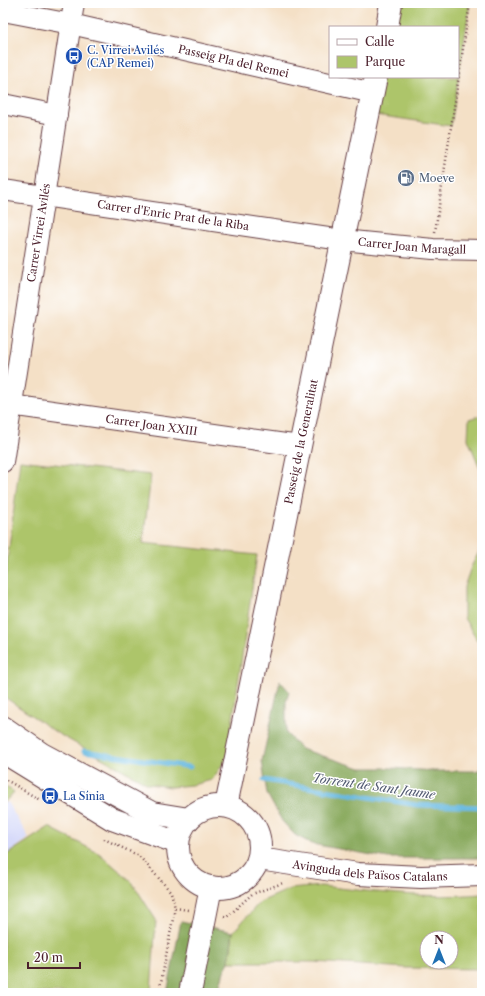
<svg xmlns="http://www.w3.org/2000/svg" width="485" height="996" font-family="'Libre Caslon Text',serif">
<rect width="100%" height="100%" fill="#fff"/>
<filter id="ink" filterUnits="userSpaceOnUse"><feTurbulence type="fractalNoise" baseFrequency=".025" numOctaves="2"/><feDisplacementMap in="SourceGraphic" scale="8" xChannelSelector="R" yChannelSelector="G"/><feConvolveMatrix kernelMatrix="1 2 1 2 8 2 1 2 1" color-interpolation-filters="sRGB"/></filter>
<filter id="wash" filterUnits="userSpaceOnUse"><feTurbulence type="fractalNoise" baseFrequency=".012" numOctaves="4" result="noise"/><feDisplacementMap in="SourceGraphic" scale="16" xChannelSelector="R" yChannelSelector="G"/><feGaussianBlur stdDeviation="0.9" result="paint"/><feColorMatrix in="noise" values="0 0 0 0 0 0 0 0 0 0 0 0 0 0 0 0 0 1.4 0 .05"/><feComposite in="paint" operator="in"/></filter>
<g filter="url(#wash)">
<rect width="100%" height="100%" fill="#f4e0c6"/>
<path fill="#d4d8f9" d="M7,802L29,838L3,857V804Z"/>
<path fill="#adc56b" stroke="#7c724b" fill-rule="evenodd" d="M392,3H470L451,126L369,114L376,77H458V27H387Z
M482,415V473L468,439L469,419Z
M20,460L151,475L143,543L257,555L227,758L212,780L192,785L171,787L148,784L57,733L3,696V595Z
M482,546V649L464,618V587L471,567Z
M3,785L14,792L3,804Z
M49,827L100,854L132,882L156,920L151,991L148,993H3V857Z
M321,886C375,892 428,899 482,894V969L407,968L313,962H229L233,932L260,902L290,889ZM427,938H451V962H427Z"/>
<path fill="#8aaa5f" stroke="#6a6445" d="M280,681L289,691L286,702V733L301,749L361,768H392L434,771H476L482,768V858H388L312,844L295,835L282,821L267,794L262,761Z
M181,921L233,932L229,962L224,971L218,993H167Z"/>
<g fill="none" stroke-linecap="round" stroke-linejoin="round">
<path stroke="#63b7df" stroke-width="5" d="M84,751L190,767
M264,780L417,805L482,807"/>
</g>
</g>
<g filter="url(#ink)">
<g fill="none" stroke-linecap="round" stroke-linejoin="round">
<defs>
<g id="minor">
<path id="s1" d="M3,11L71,24L373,93"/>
<path d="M3,104L57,115"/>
<path id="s2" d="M3,190L342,240L433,249L482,250"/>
<path id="s3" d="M3,404L300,446"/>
<path id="s4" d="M3,462L74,3"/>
</g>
<g id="tertiary">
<path d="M387,27L391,3"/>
<path d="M3,727L42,754L152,813L189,819"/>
<path d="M3,752L112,819L178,843"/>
<circle cx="219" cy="847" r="41"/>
<path id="s5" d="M226,806L376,77"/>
<path id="s6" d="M259,859L358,874L421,877L482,875"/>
<path d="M190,993L211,887"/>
</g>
</defs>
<use href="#minor" stroke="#643c42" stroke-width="22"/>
<use href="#tertiary" stroke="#643c42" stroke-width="24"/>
<path stroke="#643c42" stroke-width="2.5" stroke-dasharray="1 3" stroke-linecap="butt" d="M435,232L470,3
M3,778L40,800
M104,839L139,856L171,892L175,908L159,993
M175,908L188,910
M224,916L227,917L252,894L283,883"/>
<use href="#minor" stroke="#fff" stroke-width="20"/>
<use href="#tertiary" stroke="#fff" stroke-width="22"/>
</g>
</g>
<defs>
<symbol id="bus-disc" viewBox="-11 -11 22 22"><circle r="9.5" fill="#1a4fb4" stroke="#fff"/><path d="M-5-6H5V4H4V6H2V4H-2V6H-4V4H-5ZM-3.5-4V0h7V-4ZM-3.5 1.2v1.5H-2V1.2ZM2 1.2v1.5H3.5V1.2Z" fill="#fff"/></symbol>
<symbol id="fuel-disc" viewBox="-11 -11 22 22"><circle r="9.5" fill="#5c6f8a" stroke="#fff"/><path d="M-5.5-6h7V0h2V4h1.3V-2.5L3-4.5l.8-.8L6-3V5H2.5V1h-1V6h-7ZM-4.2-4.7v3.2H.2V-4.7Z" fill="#fff"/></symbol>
</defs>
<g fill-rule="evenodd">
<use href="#bus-disc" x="64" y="46" width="20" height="20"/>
<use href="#fuel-disc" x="396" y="168" width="20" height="20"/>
<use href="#bus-disc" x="40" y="786" width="20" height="20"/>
</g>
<g text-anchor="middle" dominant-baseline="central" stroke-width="3" stroke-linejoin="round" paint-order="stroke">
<g font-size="11" fill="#164399" stroke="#fff" text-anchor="start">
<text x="87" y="50">C. Virrei Avilés<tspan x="87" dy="13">(CAP Remei)</tspan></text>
<text x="63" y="796">La Sínia</text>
</g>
<g font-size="11" fill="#4a1f2b" stroke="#fff">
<text stroke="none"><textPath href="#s1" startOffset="236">Passeig Pla del Remei</textPath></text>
<text stroke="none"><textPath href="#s2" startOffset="172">Carrer d'Enric Prat de la Riba</textPath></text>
<text stroke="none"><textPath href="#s4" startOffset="232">Carrer Virrei Avilés</textPath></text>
<text stroke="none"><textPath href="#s2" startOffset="413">Carrer Joan Maragall</textPath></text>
<text stroke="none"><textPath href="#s3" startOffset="150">Carrer Joan XXIII</textPath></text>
<text stroke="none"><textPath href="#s5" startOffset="372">Passeig de la Generalitat</textPath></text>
<text stroke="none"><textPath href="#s6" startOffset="112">Avinguda dels Països Catalans</textPath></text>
</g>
<g font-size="11" fill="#4e5e75" stroke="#fff" text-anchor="start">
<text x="419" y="178">Moeve</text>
</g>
<g font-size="12" font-style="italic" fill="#545c73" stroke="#fff">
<text transform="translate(374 786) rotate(8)">Torrent de Sant Jaume</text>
</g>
</g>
<rect width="485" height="996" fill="none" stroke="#fff" stroke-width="16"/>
<rect x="329" y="26" width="130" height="52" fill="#ffffff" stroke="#b7a5aa"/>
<rect x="337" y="39" width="20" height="6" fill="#ffffff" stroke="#b7a5aa"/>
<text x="365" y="46" font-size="12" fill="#4a1f2b">Calle</text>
<rect x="337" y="56" width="20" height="12" fill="#adc56b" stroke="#b7a5aa"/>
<text x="365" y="66" font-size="12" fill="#4a1f2b">Parque</text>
<g transform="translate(439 950)"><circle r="19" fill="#ffffff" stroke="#b7a5aa"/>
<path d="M0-3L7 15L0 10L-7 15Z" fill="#1f6fb2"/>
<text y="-6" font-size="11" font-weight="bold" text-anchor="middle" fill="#4a1f2b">N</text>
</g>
<path d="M28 962v6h52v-6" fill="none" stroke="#4a1f2b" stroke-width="2"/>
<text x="34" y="962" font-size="12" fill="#4a1f2b" stroke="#ffffff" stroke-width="3" paint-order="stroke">20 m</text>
</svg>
